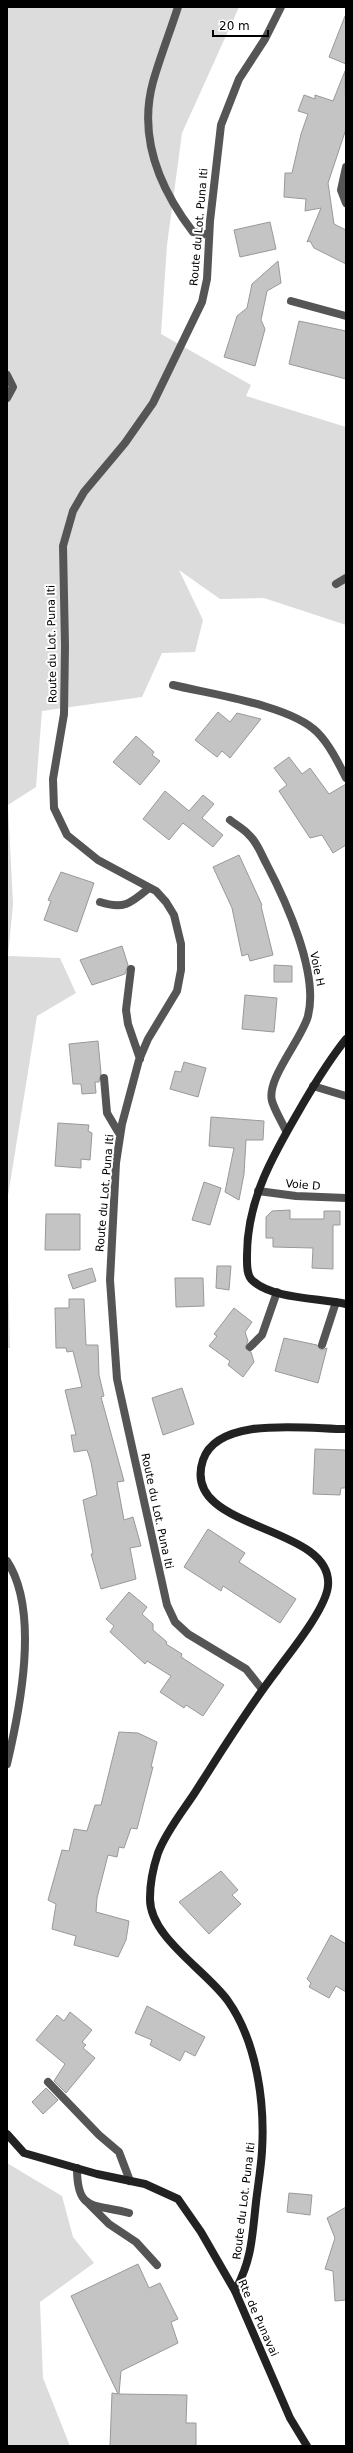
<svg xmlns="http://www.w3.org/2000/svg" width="353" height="2453" font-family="'DejaVu Sans',sans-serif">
<rect width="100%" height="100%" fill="#fff"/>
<path fill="#dcdcdc" d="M7,7H239L182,133L167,245L161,334L251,385L246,396L346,427V625L264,598L220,599L179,570L203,620L195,652L162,653L142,697L42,711L36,787L8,805L13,904L8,956L60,958L76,993L37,1016L7,1202Z
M7,1235L10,1348H7Z
M7,2163L62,2196L73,2237L94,2263L40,2302L43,2378L70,2446H7Z"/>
<path fill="#c4c4c4" stroke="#999" d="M345,16L346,17V64L329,57Z
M345,71L346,129L328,183L334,224L346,230V264L314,248L310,241L307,242L321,208L305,211L306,199L284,197L285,173H292L301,134L308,114L298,111L304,95L315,99V95L333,101Z
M270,222L276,249L240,257L234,230Z
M278,261L281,283L267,291L261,320L265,329L255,366L224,357L237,316L247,308L252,284Z
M299,321L346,331V379L289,364Z
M218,712L230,722L237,713L261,719L230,758L222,751L217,757L195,740Z
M136,736L154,752L152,755L160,761L140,785L113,762Z
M289,757L302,774L310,768L329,794L346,784V845L333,853L322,835L310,838L279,791L287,785L274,768Z
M165,791L189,811L203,795L214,804L202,818L223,835L213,847L183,823L169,840L143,819Z
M239,855L262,905L261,906L273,955L250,961L248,954L242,956L232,908L213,867Z
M61,872L94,883L77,932L44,920L51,901L48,900Z
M122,946L128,965L125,974L92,985L80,960Z
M274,965L292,966V982H274Z
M245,995L277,998L274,1032L242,1029Z
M98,1041L101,1073L99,1082H95L96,1093L82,1094L81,1084H73L69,1044Z
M184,1062L206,1068L198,1097L170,1089L175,1071L181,1072Z
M211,1117L264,1121L263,1140H246L244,1174L239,1200L225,1192L234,1148L209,1146Z
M58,1123L89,1125L88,1131L92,1133L90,1160L81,1159V1168L55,1166Z
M204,1182L221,1188L210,1225L192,1220Z
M290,1210V1219H324V1211H340V1225H333V1269L312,1268L313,1248L273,1247V1238H266V1217L272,1211Z
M46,1214H80V1250H45Z
M217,1266H231L229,1290L216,1288Z
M92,1268L96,1281L73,1289L68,1275Z
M175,1278H203L204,1306L176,1307Z
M69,1299H84L86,1345H98L99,1375L104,1396L101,1397L124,1481L117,1482L124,1520L133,1517L141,1546L130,1548L136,1579L101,1589L91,1554H93L83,1500L97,1495L91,1462L87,1450L74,1452L71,1435H76L65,1390L82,1387L73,1351L67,1352L66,1348H56L55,1308H69Z
M234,1308L252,1322L245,1332L248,1341L245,1348L251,1352L254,1362L243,1377L228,1365L230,1361L209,1346L217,1336L214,1334Z
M284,1338L317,1345L321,1350L327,1348L318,1383L275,1371Z
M182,1388L194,1424L163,1435L152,1398Z
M315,1449L346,1450V1488H341L340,1495L313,1494Z
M208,1529L245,1553L239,1562L296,1599L280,1623L223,1586L221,1591L184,1567Z
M129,1592L147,1607L142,1614L153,1624V1630L167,1642L166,1644L182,1654L181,1657L224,1685L203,1716L186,1705L184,1708L160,1692L171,1676L147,1661L145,1664L110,1632L114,1626L106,1619Z
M119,1732L138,1733L157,1742L151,1767H153L137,1829L131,1828L124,1848L119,1847L117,1857L108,1855L97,1898L96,1912L129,1921L126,1940L118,1957L74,1945L76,1936L52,1929L56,1904L48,1900L62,1850L69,1851L74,1829L87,1831L95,1805H101Z
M221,1871L238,1890L232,1895L241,1904L209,1934L179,1902Z
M331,1935L346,1944V1992L336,1986L329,1998L309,1987L311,1983L307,1979Z
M147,2006L205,2037L195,2056L185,2051L180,2061L150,2045L152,2040L135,2033Z
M70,2012L92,2030L82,2042L86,2045L83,2048L95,2058L66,2093L54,2081L65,2064L36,2040L57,2015L64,2021Z
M46,2088L58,2100L43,2114L32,2102Z
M289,2193L312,2195L310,2215L287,2212Z
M346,2207V2300L335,2301L333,2271L325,2269L335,2238L327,2218Z
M138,2264L149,2288L160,2283L178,2319L171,2322L178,2343L121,2371L119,2394L187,2395L186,2423H196V2446H110L112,2393L118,2394L71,2296Z"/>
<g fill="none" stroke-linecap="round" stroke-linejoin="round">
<path stroke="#555" stroke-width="8" d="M178,7C170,32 160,57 153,82C138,137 160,189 193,232L209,235
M346,167L341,190L346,203
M291,301L346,316
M7,375L13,387L7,398
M336,584L346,578
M173,685C210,694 290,705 317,732C329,744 338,762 346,778
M230,820C236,825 244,829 249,835C257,842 261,854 266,863C286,901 319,973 308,1016C302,1039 266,1079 272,1101C275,1111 282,1122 286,1131
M100,902C124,910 131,903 149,888
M131,969L126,1010L128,1024L140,1059
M104,1078L107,1113L120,1135
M313,1086L346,1096
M258,1191L296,1196L346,1198
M322,1345L336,1302
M250,1347L262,1335L277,1292
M7,1561C40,1611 20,1709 7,1764
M262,1689L246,1669L188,1634L175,1622L167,1605L117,1379L110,1280L116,1163L122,1124L139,1060L148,1039L177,991L181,970V944L174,915L166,902L156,891L98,860L67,835L54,808L53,779L64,714L65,646L63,546L73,511L84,492L125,443L153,403L202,302L207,279L210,221L221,125L239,79L265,39L281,7
M48,2082L99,2135L119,2152L130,2181
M77,2168C77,2213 94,2203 129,2213
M89,2204L109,2224L136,2242L157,2265"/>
<path stroke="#222" stroke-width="8" d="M346,1039C330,1059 317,1080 304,1102C276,1150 247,1197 247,1255C247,1263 246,1276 253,1281C273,1299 320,1298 346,1304
M7,2134L24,2153L97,2174L145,2184L178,2199L201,2232L235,2291L290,2418L307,2446
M235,2291C252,2259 252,2238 256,2202C258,2185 261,2168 262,2151C265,2103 257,2042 228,2001C207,1971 149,1937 150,1898C150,1882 153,1868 158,1853C166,1832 182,1812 194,1794C221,1752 247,1709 278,1669C292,1650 326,1608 328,1586C334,1523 179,1532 203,1460C218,1415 308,1429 346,1429"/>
</g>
<g text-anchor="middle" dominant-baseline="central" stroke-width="4" stroke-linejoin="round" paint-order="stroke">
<g font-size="11" fill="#000" stroke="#fff">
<text transform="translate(199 227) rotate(-85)">Route du Lot. Puna Iti</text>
<text transform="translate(52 644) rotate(-91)">Route du Lot. Puna Iti</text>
<text transform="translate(317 969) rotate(78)">Voie H</text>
<text transform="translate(303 1185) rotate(5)">Voie D</text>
<text transform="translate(105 1193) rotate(-85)">Route du Lot. Puna Iti</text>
<text transform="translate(157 1511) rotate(78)">Route du Lot. Puna Iti</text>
<text transform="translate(244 2201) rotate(-83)">Route du Lot. Puna Iti</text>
<text transform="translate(258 2318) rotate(66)">Rte de Punavai</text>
</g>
</g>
<rect width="353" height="2453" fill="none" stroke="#000000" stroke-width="16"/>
<path d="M213 30v6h55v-6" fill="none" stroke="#000000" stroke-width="2"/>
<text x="219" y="30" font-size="12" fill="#000000" stroke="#ffffff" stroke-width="3" paint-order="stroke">20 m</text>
</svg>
